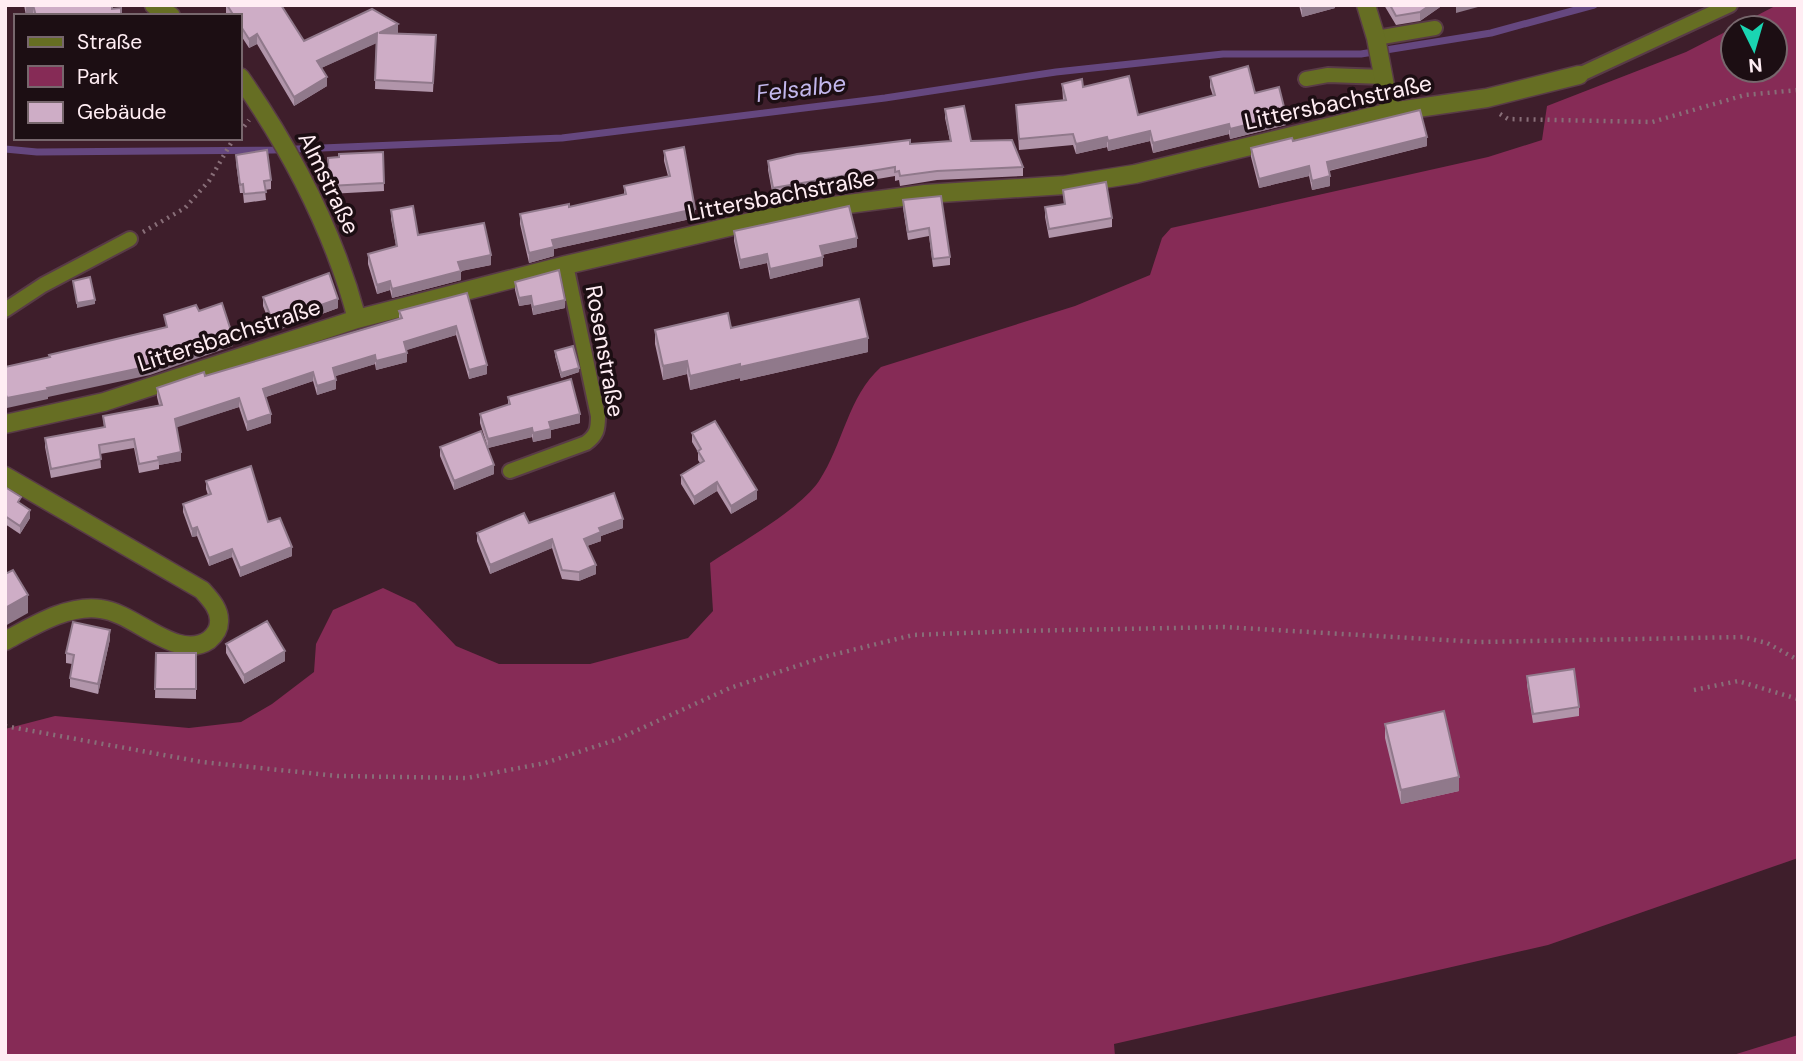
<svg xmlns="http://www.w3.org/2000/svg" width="1803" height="1061" font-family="'DM Sans',sans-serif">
<rect width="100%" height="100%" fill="#3e1e2b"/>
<path fill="#862b56" d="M1777,5H1798V858L1548,945L1114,1044L1115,1056H5V729L55,716L189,728L241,722L272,704L314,672L316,644L333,610L383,588L415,603L456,646L499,664H590L688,638L713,611L710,563C741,542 798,511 819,481C843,445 848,396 881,367L1075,306L1150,275L1162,238L1171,228L1488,157L1542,140L1547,106L1686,52L1733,28V70H1775V28H1733Z
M1798,1035V1056H1730Z"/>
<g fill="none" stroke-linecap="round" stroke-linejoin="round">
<path stroke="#65477f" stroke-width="7" d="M5,149L37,152L273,150L562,138L885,98L1056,72L1223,54H1361L1491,33L1594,5"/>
<defs>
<path id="service" d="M1376,38L1435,28
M1579,75L1730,5
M1306,79L1328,75L1384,77
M5,310L43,285L130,239
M510,471L586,443C597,435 598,429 598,416L566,265"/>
<path id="minor" d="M154,5L171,16
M1366,5L1376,38L1390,112
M240,77C292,151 334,232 357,319
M5,424L104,402L357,319L566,265L763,219L833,206L925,194L1065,185L1135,174L1390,112L1487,98L1579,75
M5,476L202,590C210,599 220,609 219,622C219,630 215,635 209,640C177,662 135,613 101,609C68,604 33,626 5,641"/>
</defs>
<use href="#service" stroke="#593b47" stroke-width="18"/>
<use href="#minor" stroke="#593b47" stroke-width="21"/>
<path stroke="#886e78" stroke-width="4.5" stroke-dasharray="2 5" stroke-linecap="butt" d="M1500,114L1508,119L1652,122L1745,95L1798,90
M240,132L249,120
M143,232L185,208L209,181L234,138
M1694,690L1738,681L1798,699
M5,726L202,762L338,776L467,778L545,763L618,739L730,688L824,657L913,635L1016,631L1224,627L1479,642L1743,637L1767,643L1798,660"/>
<use href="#service" stroke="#666e23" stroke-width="14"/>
<use href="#minor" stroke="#666e23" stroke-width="18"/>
</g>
<path fill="#b195aa" d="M24,5H112V9L121,16H34L33,14L26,16Z
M226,5H281L304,41L398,33L436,35L433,92L375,89L376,43L321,68L327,86L294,106L257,44L249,48L240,34V16H228L226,14Z
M1299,5H1335V8L1302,17Z
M1384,5H1443L1420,21L1396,25Z
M1210,77L1255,93L1286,125L1230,139L1229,134L1153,153L1150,141L1108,151L1107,147L1076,154L1073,145L1019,150L1016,105L1063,100L1062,84L1083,87L1138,115L1213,96L1210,87Z
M945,109L971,141L1023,167V176L937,180L900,186L899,180L895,181V176L773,197L768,170V161L910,144L950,141L945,118Z
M1293,141L1427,146L1329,171L1330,186L1312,190L1309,176L1259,188L1251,157V148Z
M664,151L695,218L554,249V256L529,263L520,224V214L569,207L624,195V186L668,176L664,161Z
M383,152L384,191L329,194L328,158Z
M236,155L271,180V189L265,190L266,200L244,203L243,193H240L236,163Z
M1063,190L1112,218V227L1049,238L1045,217V207L1064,204Z
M941,196L950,257V265L933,267L929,236L908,240L903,208V200Z
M391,210L418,235L491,265L461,271V280L392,298L390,290L377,294L368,264V254L396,246L391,219Z
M734,231L857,247L822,255L823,266L770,279L767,263L740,269L734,241Z
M515,282L565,308L533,315L531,304L519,306L515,290Z
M467,293L487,374L469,379L456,335L406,350L407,362L376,370L375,364L335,376L336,389L317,395L313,381L266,397L271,423L247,431L239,407L176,427L181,461L159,465V469L139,473L134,448L100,454L101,468L51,478L45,447V438L104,427L103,416L159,405L157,397V388L205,376L399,319V311Z
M263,297L338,308L273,332L263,306Z
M731,328L868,352L740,381V378L690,390L687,374L663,380L655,344V330Z
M555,351L579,372L561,378L555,356Z
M508,397L580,423L551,430V438L533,442L532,437L488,448L480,423V414L508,405Z
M692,433L757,499L731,514L717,491L694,505L681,484V475L700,463L698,460V452L692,442Z
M440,447L494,474L454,490L440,456Z
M206,481L268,522L292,556L240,577L232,557L209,566L197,536L192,537L183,512V504L208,495L206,489Z
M5,487L21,504L30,518L20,534L5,524Z
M529,523L623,528L601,536V541L587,546L596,574L579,581L562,579L552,548L490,574L477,541V533Z
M110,639L98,694L70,687V678L72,664L66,663V653Z
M226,644L285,661L244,684L226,653Z
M156,653H196V699L155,698Z
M1527,676L1579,707V716L1533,723L1527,685Z
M1385,724L1459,791L1401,804L1385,738Z"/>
<path fill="#90798b" d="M33,5V14L26,16V7Z
M1312,5H1335V8L1302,17V8Z
M1430,5H1443L1420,21V12Z
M1456,5H1478V7L1456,13Z
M398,24V33H379Z
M377,33V43L317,70V61Z
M257,34V44L249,48V39Z
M327,77V86L294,106V97Z
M1286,115V125L1230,139V129Z
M1229,124V134L1153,153V143Z
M1150,131V141L1108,151V141Z
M1107,137V147L1076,154V144Z
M1427,137V146L1327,171V162Z
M1309,166V176L1259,188V179Z
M1330,176V186L1312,190V181Z
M695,209V218L554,249V256L529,263V253L552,240Z
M857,238V247L820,255V246Z
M767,254V263L740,269V260Z
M491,255V265L461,271V280L392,298V289L458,262Z
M823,257V266L770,279V269Z
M390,281V290L377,294V285Z
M531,296V304L519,306V298Z
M338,299V308L273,332V322Z
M95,300V304L77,308V303Z
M565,300V308L533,315V307Z
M456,326V335L404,351V342Z
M233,337V346L150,375L48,397V399L7,408V398Z
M868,338V352L740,381V367Z
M407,353V362L376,370V361Z
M375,355V364L333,377V368Z
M687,361V374L663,380V366Z
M740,364V378L690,390V376Z
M487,365V374L469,379V370Z
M579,368V372L561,378V373Z
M313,372V381L263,398V389Z
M336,380V389L317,395V386Z
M239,398V407L175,428V419Z
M271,414V423L247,431V422Z
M580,414V423L551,430V438L533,442V433L549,422Z
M532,428V437L488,448V439Z
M181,452V461L159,465L158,457Z
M494,465V474L454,490V481Z
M717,482V491L694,505V497Z
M757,490V499L731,514V506Z
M30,510V518L20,534V526Z
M623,519V528L601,536V541L584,547V539L599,528Z
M197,527V536L192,537V529Z
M552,539V548L490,574V565Z
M292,547V556L240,577V568Z
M232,549V557L209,566V558Z
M596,565V574L579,581V572Z
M28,595V613L5,626V608Z
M110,630V639L98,694V684Z
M285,651V661L244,684V675Z
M1459,777V791L1401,804V790Z"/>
<path fill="#ceadc6" stroke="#90798b" stroke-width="2" d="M33,5H112V9L121,8V16H36Z
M227,5H281L304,41L372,9L398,24L379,33L436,35L433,83L375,80L377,33L317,61L327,77L294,97L257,34L249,39L240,25V16H234Z
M1302,5H1312L1302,8Z
M1390,5H1430L1420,12L1396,16Z
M1248,66L1255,93L1279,87L1286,115L1230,129L1229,124L1153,143L1150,131L1108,141L1107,137L1076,144L1073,134L1019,139L1016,105L1066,100L1062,84L1082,79L1083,87L1129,76L1138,115L1215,95L1210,77Z
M964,106L971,141L1012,140L1023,167L937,171L900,176L899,171L895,172V167L773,188L768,161L797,154L910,140V144L951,141L945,109Z
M1420,110L1427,137L1327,162L1330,176L1312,181L1309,166L1259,179L1251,148L1292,138L1293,141Z
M684,147L695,209L552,240L554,247L529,253L520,214L569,204V207L626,194L624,186L670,176L664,151Z
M267,150L271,180L264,181L266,192L244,194L243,184L240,185L236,155Z
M383,152L384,183L329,186L328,158L339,157V154Z
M1106,182L1112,218L1049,229L1045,207L1065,204L1063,190Z
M941,196L950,257L933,259L929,228L908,232L903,200Z
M413,206L418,235L484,223L491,255L458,262L461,271L392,289L390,281L377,285L368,254L397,246L391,210Z
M849,206L857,238L820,246L823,257L770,269L767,254L740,260L734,231Z
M559,270L565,300L533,307L531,296L519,298L515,282Z
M329,273L338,299L273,322L263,297Z
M90,277L95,300L77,303L73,281Z
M467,293L487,365L469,370L456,326L404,342L407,353L376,361L375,355L333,368L336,380L317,386L313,372L263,389L271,414L247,422L239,398L175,419L181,452L158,457L159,460L139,464L134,439L99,445L101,459L51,469L45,438L105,427L103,416L162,405L157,388L204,372L205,376L402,318L399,311Z
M859,299L868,338L740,367V364L690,376L687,361L663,366L655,330L728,313L731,328Z
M222,303L233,337L150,366L47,388L48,390L7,398L6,395H5V367L50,357L49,355L167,327L164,315L196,305L199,311Z
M573,346L579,368L561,373L555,351Z
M571,379L580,414L549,422L551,429L533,433L532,428L488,439L480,414L510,404L508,397Z
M715,421L757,490L731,506L717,482L694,497L681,475L704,461L698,451L701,449L692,433Z
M481,431L494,465L454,481L440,447Z
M251,466L268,522L280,518L292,547L240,568L232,549L209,558L197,527L192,529L183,504L211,494L206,481Z
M5,487L21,497L18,502L30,510L20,526L5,516Z
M614,493L623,519L599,528L601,532L584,539L596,565L579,572L562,570L552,539L490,565L477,533L524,513L529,523Z
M13,570L28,595L5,608V574Z
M267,621L285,651L244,675L226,644Z
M73,622L110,630L98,684L70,678L74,655L66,653Z
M156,653H196V689H155Z
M1574,669L1579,707L1533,714L1527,676Z
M1444,711L1459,777L1401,790L1385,724Z"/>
<g text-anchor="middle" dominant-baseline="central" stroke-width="7" stroke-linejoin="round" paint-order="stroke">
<g font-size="23" fill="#ffedf3" stroke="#1c0e13">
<text transform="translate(1338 102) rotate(-12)">Littersbachstraße</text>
<text transform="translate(329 183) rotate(64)">Almstraße</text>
<text transform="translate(781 195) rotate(-11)">Littersbachstraße</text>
<text transform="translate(229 335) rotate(-18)">Littersbachstraße</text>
<text transform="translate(605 351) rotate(80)">Rosenstraße</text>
</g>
<g font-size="24" font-style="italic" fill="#c2b7ec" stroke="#1c0e13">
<text transform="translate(801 88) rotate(-7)">Felsalbe</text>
</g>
</g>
<rect width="1803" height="1061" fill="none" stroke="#ffedf3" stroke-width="14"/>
<rect x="14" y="14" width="228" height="126" fill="#1c0e13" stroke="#77676d" stroke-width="2"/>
<rect x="28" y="37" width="35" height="10" fill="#666e23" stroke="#77676d" stroke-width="2"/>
<text x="77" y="49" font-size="21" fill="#ffedf3">Straße</text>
<rect x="28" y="66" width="35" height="21" fill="#862b56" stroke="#77676d" stroke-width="2"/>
<text x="77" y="84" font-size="21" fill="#ffedf3">Park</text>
<rect x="28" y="102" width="35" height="21" fill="#ceadc6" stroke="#77676d" stroke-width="2"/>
<text x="77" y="119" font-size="21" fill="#ffedf3">Gebäude</text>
<g transform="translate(1754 49) rotate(175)"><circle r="33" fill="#1c0e13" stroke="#77676d" stroke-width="2"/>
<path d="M0-5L12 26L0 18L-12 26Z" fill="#1ad5b2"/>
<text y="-10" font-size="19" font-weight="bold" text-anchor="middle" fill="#ffedf3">N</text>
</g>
</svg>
